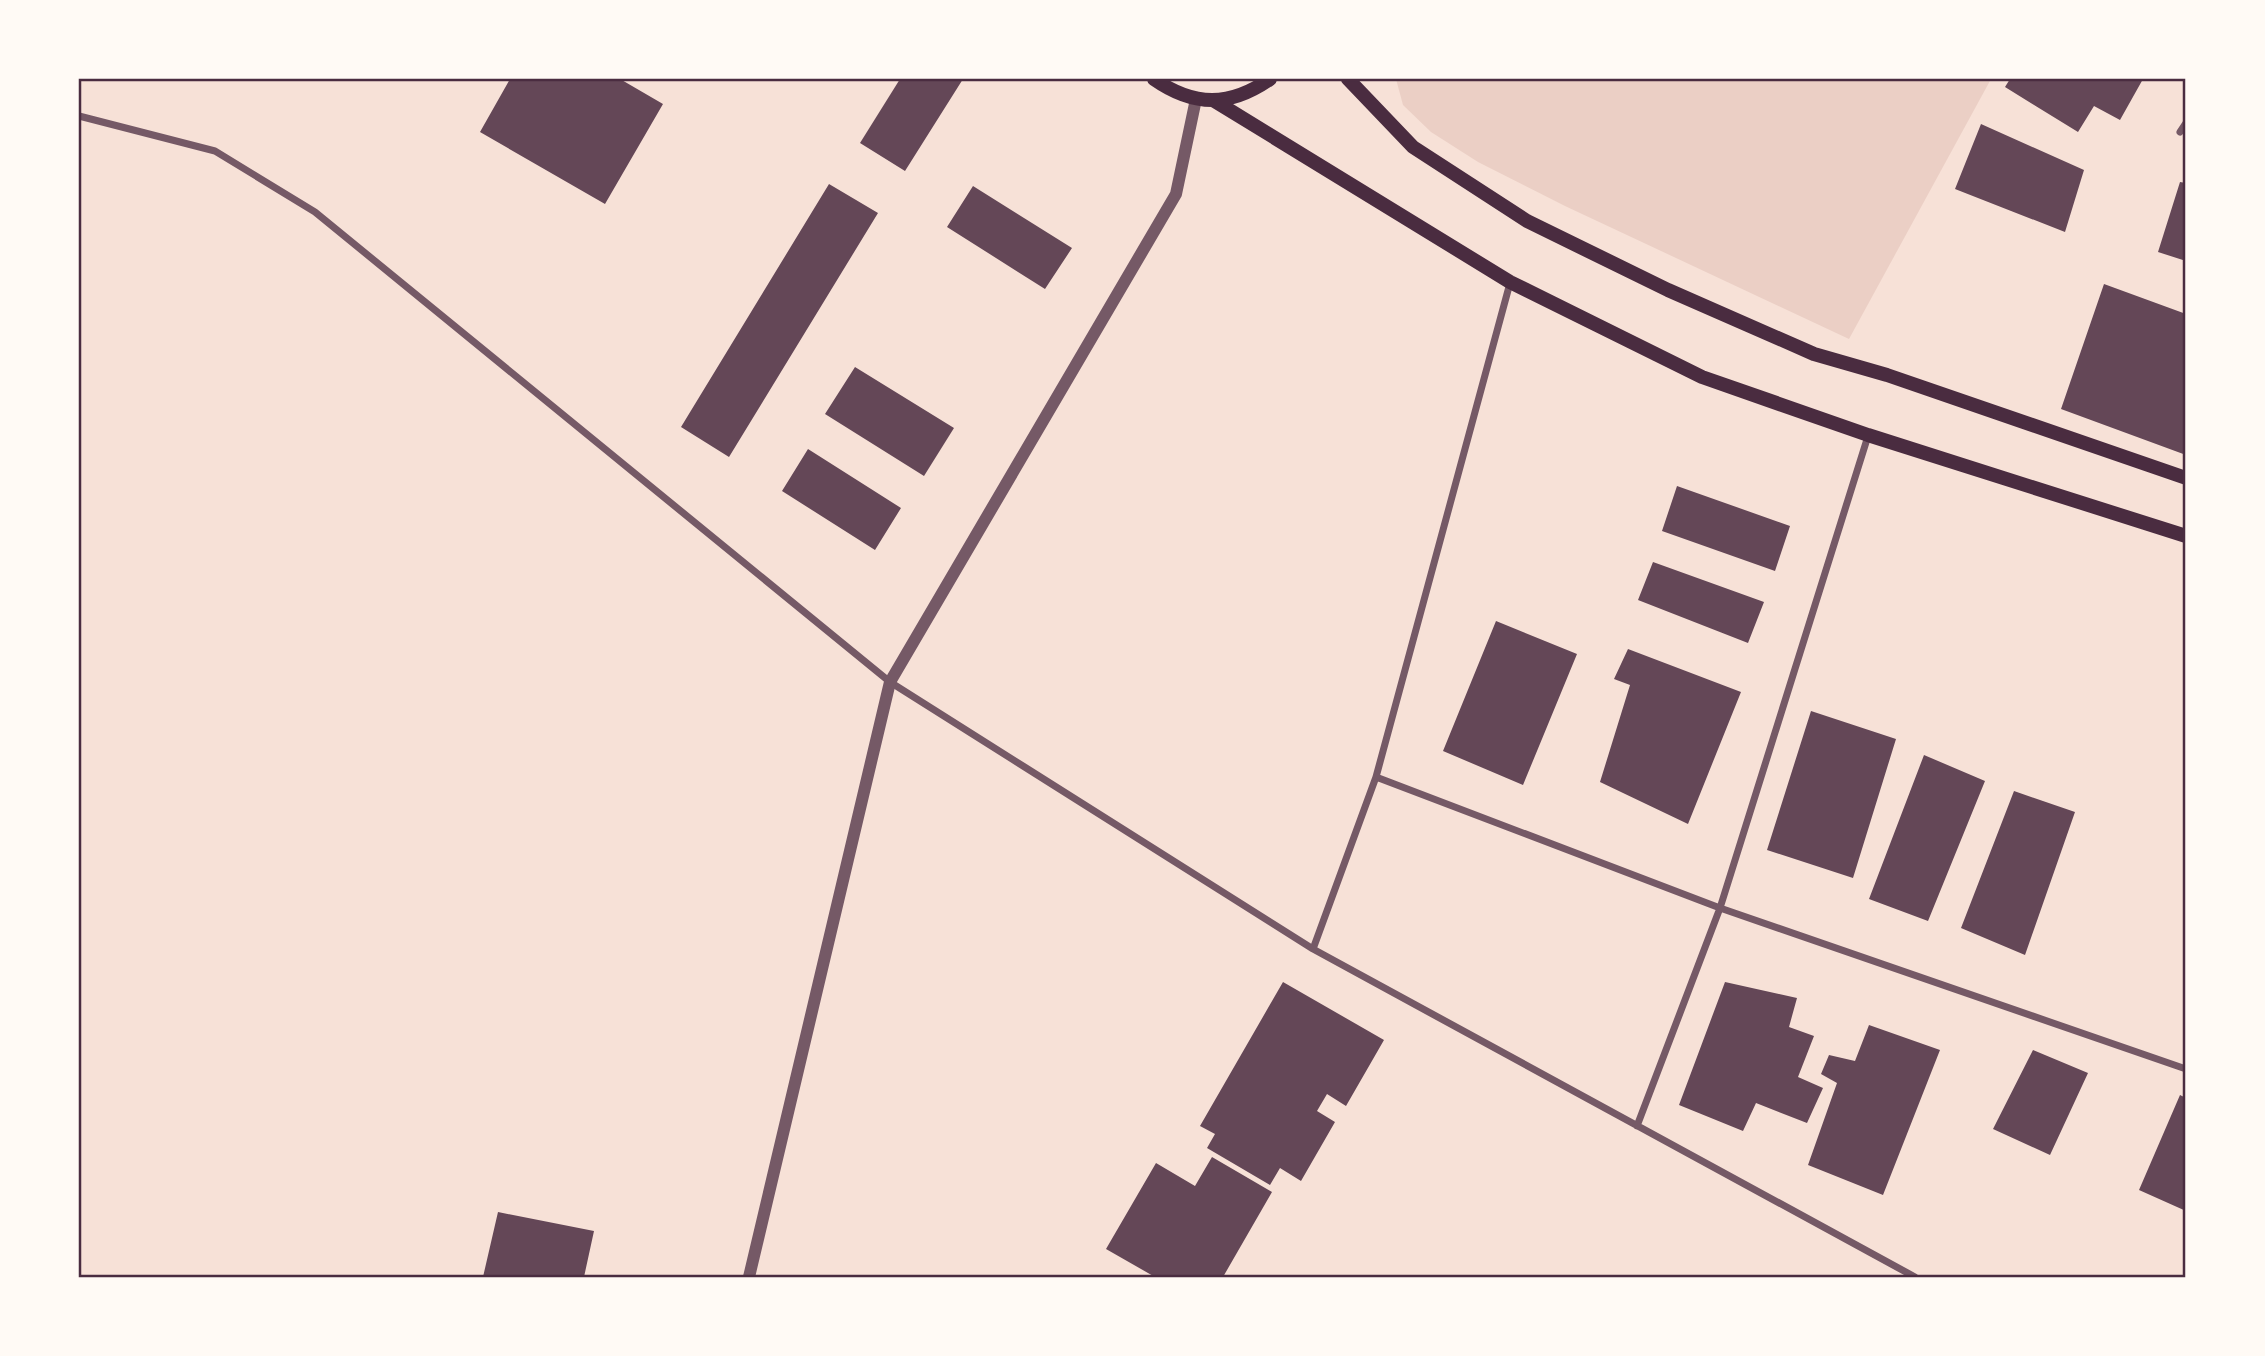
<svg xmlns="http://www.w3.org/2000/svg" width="2265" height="1356" font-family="'Space Grotesk',sans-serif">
<rect width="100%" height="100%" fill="#f7e1d7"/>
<path fill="#ebcfc5" d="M1396,79H1991L1849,339L1565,206L1478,162L1431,132L1403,105Z"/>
<path fill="#644757" d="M510,79H620L663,104L605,204L480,132Z
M900,79H963L905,171L860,143Z
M2010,79H2143L2120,120L2094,106L2078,132L2005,87Z
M1981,124L2084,170L2065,232L1955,189Z
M2180,182L2186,183V261L2158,252Z
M829,184L878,213L729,457L681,427Z
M973,186L1072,248L1045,289L947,227Z
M2104,284L2186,314V455L2061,409Z
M855,367L954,428L924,476L825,414Z
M808,449L901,508L875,550L782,491Z
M1677,486L1790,526L1775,571L1662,531Z
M1653,562L1764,602L1748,643L1638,600Z
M1496,621L1577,654L1523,785L1443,751Z
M1628,649L1741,692L1688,824L1600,782L1630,685L1614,679Z
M1811,711L1896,739L1853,878L1767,850Z
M1924,755L1985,781L1928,921L1869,899Z
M2014,791L2075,812L2025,955L1961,928Z
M1283,982L1384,1040L1346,1106L1327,1094L1317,1111L1335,1122L1301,1181L1280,1168L1270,1185L1207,1148L1215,1134L1200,1126Z
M1725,982L1797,998L1789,1027L1814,1036L1798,1077L1823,1088L1807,1123L1756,1103L1743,1131L1679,1105Z
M1869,1025L1940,1050L1883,1195L1808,1165L1837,1083L1821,1074L1829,1055L1855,1061Z
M2033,1050L2088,1073L2050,1155L1993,1129Z
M2180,1095L2186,1098V1211L2139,1190Z
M1212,1157L1272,1192L1223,1277H1155L1106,1249L1156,1163L1195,1186Z
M498,1212L594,1231L584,1277H483Z"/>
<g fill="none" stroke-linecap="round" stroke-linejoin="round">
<path stroke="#755966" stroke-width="7" d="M79,116L215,151L315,212L890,682L1313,949L1915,1277
M2180,132L2186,123
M1376,777L1720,908L2186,1069
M1313,949L1376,777L1510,283
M1637,1126L1720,908L1868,436"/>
<path stroke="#755966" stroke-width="12" d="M749,1277L890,682L1176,194L1196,99"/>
<path stroke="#4a2c40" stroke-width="14" d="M1154,79C1194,107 1230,107 1270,79
M1348,79L1413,147L1527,221L1668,290L1814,354L1887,375L2186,478
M1213,100L1510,282L1702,377L1868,435L2186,536"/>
</g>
<rect width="2265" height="1356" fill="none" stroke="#fffaf5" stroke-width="161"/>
<rect x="80" y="80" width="2104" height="1196" fill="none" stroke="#4a2c40" stroke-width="2.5"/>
</svg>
